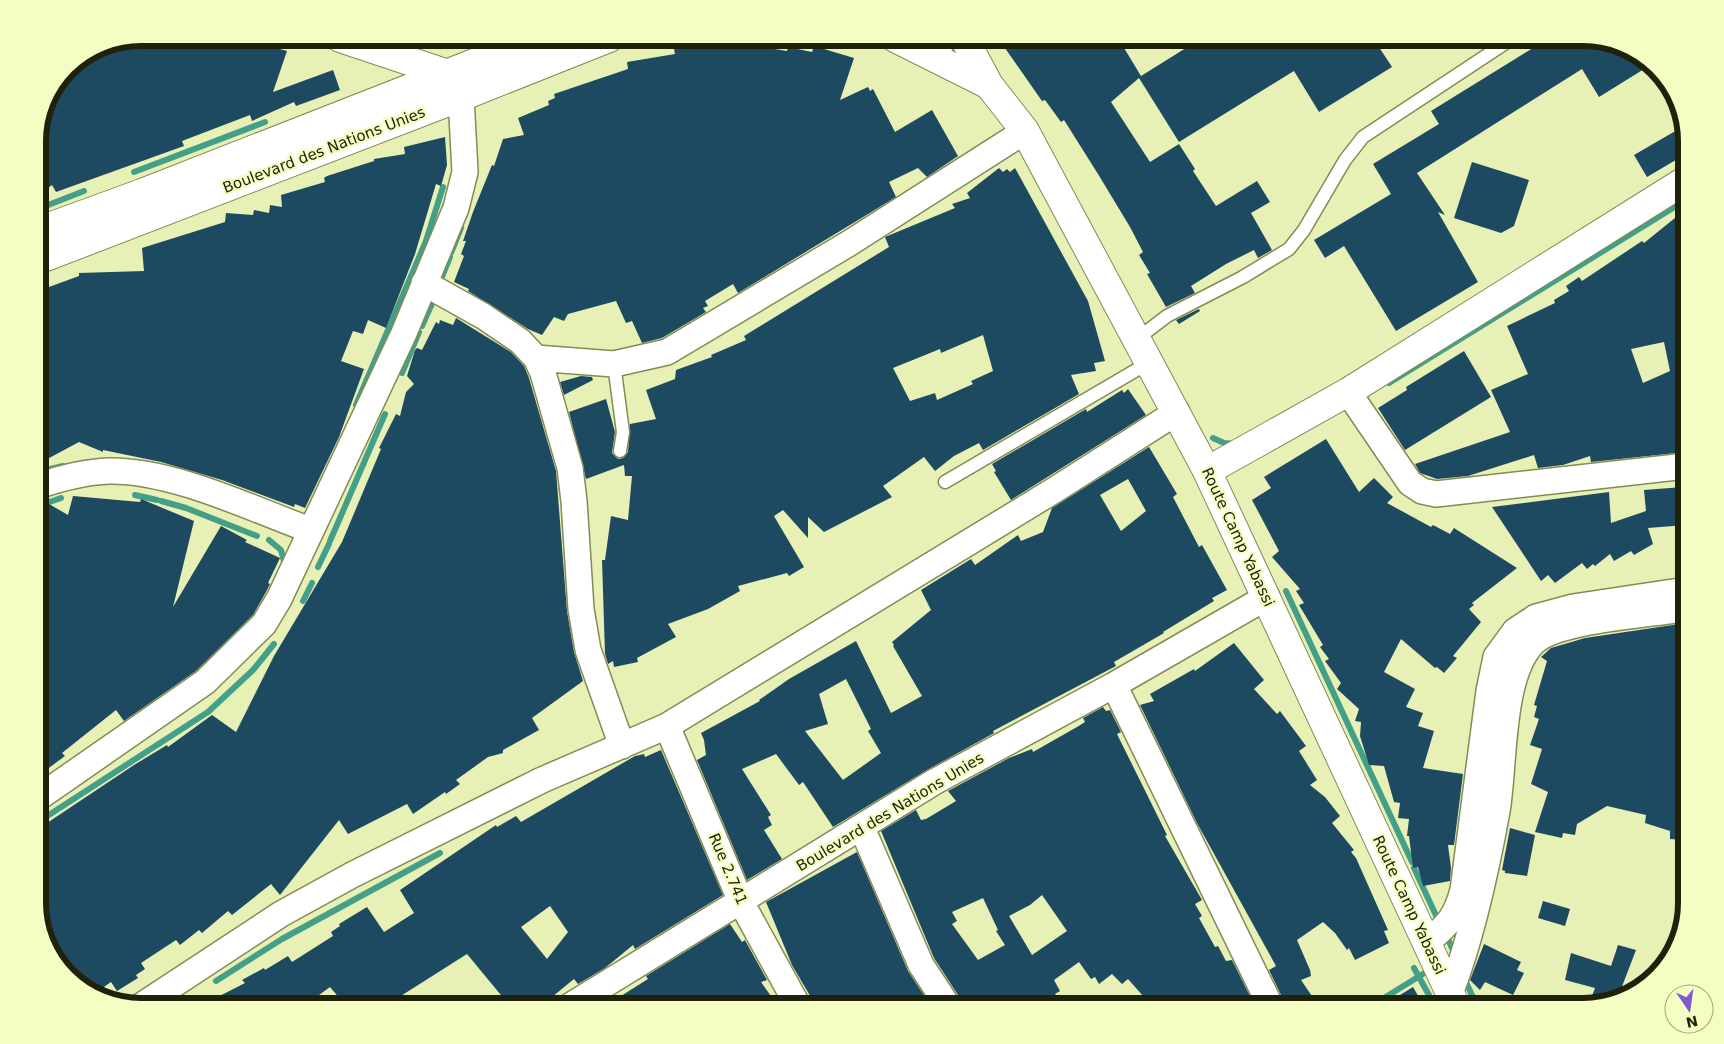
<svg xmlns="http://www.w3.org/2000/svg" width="1724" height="1044" font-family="'DejaVu Sans',sans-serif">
<rect width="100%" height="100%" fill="#e7f0b5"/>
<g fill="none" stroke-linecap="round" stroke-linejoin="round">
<path stroke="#449f89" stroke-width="6" d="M134,172L265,122
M38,209L84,191
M451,253L461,228
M440,282L450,257
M422,326L434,299
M402,373L419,332
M1389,383L1686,200
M356,405L426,241L443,187
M1213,438L1224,443L1236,444
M38,472L63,466
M135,495L157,500
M161,501L186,508L257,536
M38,506L61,498
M269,540L281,550L285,565
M330,541L385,414
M318,567L329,544
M1286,591L1412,862
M303,601L312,583
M38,822L208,712L253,670L274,644
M1414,868L1440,924
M1445,932L1455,955
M1414,968L1435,1006
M1464,978L1477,1006
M216,981L282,939L440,853
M1371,1006L1431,969"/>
</g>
<path fill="#1e4a61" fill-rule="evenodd" d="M141,38H256L255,42L287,51L273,92L333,70L340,90L296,106L294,102L252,121L250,115L182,141L184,146L56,192L52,185L38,196V135L48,96L68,68L102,45Z
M998,38H1118L1141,76L1202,38H1373L1392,67L1319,112L1294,71L1179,142L1139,78L1111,102L1150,162L1179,144L1195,169L1193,171L1216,206L1257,181L1270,202L1251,213L1272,250L1258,258L1254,250L1226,264L1191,286L1195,293L1166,307L1147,274L1150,273L1139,255L1143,252L1130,227L1098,174L1064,120L1061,122L1045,100L1042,101Z
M1549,38H1583L1635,52L1649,66L1599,97L1582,69L1417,173L1445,215L1438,212L1478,282L1396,331L1344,246L1325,258L1314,240L1391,194L1373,164L1439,124L1431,111Z
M742,44L787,51L788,47L812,52L814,46L854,58L840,100L868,87L870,91L873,89L895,132L932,110L958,156L927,177L918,168L889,182L896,197L738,293L733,284L705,301L708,306L703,308L706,312L662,338L642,343L632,321L626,323L616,301L568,314L564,321L554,317L542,335L528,329L468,291L469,289L454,282L464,256L461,254L466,241H463L473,212L492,165L494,166L503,139L524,135L518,118L549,105L548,101L555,98L554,94L628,69L627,62L675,54L674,49L701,48V45Z
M1684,126L1686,135V154L1647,177L1634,155Z
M445,137L447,165L441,186L436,184L415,254L386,328L368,320L363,334L353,331L341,361L364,369L339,437L305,508L295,504L294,507L222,480L161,462L103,450V452L79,442L38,464V291L79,276V273L144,271L142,248L225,222L226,213L253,215L254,210L269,213L270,205L282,207L281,195L325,182L324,178L327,176L374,161V159L405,154L404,147Z
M1472,162L1529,180L1514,226L1501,233L1454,218Z
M999,168L1003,172L1007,169L1010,172L1015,168L1088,301L1105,361L1094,363L1096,371L1071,375L1079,394L983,450L979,443L954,456L935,471L924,457L883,486L892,497L824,532L808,517V538L783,510L774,516L804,567L789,576L787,573L738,586L740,591L708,609L668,624L676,637L637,658L638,662L614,667L613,661L608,664L605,654L602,560H605L611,516L628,520L632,476H625L624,465L586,479L569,412L606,399L615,432L612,453L618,459L623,458L628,452L630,424L656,419L646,390L675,379L676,370L712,357L711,355L746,340L744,336L889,247L885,237L955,208L952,204L970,198L967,193ZM983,335L993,371L971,381L973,384L937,400L935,393L910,401L893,368L940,349L941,353Z
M1686,209V452L1591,462L1590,456L1563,465L1538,468L1534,455L1468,476L1437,479L1420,473L1415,464L1510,432L1491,390L1528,374L1507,326L1555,303L1554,300L1569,291L1566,286L1579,277L1582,281L1642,241L1644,243ZM1664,342L1670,371L1643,383L1631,349Z
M1199,309L1200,311L1179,324L1176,320Z
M456,318L511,352L524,366L529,378L556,471L567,611L574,652L583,681L532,718L539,730L503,750V753L488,757L456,780L460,784L446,794L445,792L413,814L407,804L348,834L339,820L280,895L271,884L232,915L228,911L202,933L199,930L180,945L176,940L141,963L145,969L136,975L138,978L117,991L111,982L94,994L89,992L51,952L38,909V829L134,765L167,745L168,747L212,715L236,732L274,656L342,542L381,449L379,448L396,414L400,416L406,392L414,384L407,376L415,350L417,348L422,350L436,322L439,324L440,320L453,325Z
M1464,351L1491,397L1405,450L1378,408L1407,390L1406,387Z
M581,376L592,377L593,380L564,395L560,382Z
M1128,389L1146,415L1011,500L994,472L996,471L992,464L1086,409L1087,412L1122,390L1124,393Z
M1326,439L1359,492L1374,478L1393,497L1387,503L1431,527L1433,525L1450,534L1454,528L1517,568L1472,603L1474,605L1469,609L1481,622L1453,656L1457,658L1444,673L1437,667L1435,668L1401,639L1384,672L1415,689L1406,707L1423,713L1418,726L1434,731L1423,768L1463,774L1454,845H1448L1451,868L1450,881L1423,886L1418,867L1413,868L1409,836H1407L1409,819L1398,818L1400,803L1394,802L1384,766L1369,765L1360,736L1361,722L1355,721L1359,709L1337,689L1341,683L1325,661L1329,659L1320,647L1323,645L1299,605L1304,603L1296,591L1300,589L1272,557L1279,551L1252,500L1271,488L1264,477Z
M1149,447L1177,494L1173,497L1199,547L1202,545L1227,590L1212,598L1214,601L1163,632L1164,633L1114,662L1116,666L993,731L994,733L927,770L833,827L803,782L799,785L776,754L742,769L771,815L768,817L772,825L764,830L782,859L747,880L697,760L706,755L704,740L701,733L760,701L759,700L789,679L856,641L891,713L922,696L893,646L894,645L892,642L931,610L921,590L971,559L975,565L1018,535L1021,541L1043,532L1052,508ZM1128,479L1146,511L1121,531L1100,495ZM846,679L871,729L868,731L881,753L843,780L805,731L828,724L819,694Z
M1683,487L1686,525L1648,528L1653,544L1634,555L1631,551L1614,561L1610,554L1595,566L1593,564L1587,569L1582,563L1555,583L1548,575L1541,581L1492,507L1609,492L1611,523L1646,511L1644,490Z
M73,496L140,502L141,499L194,521L173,607L221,526L247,540L245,542L280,558L268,583L270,584L266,592L253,615L196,671L124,721L116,710L62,753L65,756L38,776V508L49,504L68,515Z
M1686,623V840L1670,839V831L1645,823L1646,815L1607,806L1577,824L1575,835L1563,833L1562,838L1535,832L1548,792L1531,784L1542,749L1530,745L1539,719L1534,717L1537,706L1534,705L1547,661L1541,657L1551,648L1585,638Z
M1234,643L1264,680L1254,689L1277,714L1280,711L1306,746L1299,751L1317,780L1310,785L1325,797L1340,816L1332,823L1354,850L1351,852L1356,858L1388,930L1384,931L1389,943L1355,960L1349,948L1347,950L1335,933L1323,922L1297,940L1310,970L1311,976L1301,980L1314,999L1305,1006H1281V995L1269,970L1276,966L1197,823L1140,705L1154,701L1150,694L1194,669L1195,671Z
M1103,707L1106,711L1110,710L1121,732L1117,734L1167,835L1165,836L1202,900L1195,904L1202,916L1199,918L1215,947L1218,946L1226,961L1232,960L1255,1006H1148L1143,996L1128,979L1122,984L1112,974L1099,984L1095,977L1091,979L1079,962L1054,980L1060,991L1055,994L1064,1006H962L960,998L934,958L881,831L916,810L921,820L926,819L956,801L948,791L1009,758L1032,749L1033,752L1077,727L1085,722L1083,718ZM1042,895L1067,931L1032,955L1009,916L1030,905ZM983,898L998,930L996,931L1005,945L978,960L952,924L957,921L952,912Z
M661,750L723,895L635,949L633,945L605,968L578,984L574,979L541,1006H510L467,954L385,1006H346L330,987L304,1006H200L245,983L242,980L264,968L265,970L288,956L292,962L333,936L331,932L340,926L339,924L367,907L384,932L414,913L400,890L496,825L497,827L516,816L521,822L635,756L644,754L645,757ZM550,906L568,932L547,959L521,927Z
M1510,828L1535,835L1527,876L1505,873V871L1502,870Z
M857,852L908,971L931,1006H816L792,965L766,902Z
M1543,901L1570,909L1565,926L1538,918Z
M730,924L742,942L745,940L746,942L767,980L761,982L778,1006H605L648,979L646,976Z
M1484,944L1521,962L1517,970L1524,973L1513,995L1485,982L1480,990L1470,980Z
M1618,945L1636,950L1618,997L1605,1000L1592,996L1595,988L1565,980L1571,953L1611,966Z
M1413,987L1424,1006H1382Z"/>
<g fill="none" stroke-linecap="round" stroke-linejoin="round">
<defs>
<path id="service" d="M1137,339L1167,316L1243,277L1289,249L1304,230L1345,160L1363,137L1513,38
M614,364L623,432L620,451
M945,482L1150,362"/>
<path id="minor" d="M424,283L483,316L520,341L536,358L543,373L570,468L574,501L581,609L588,650L622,746
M536,358L614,364L667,352L848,244L1025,131
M1348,392L1410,483L1422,491L1436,494L1686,466
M38,486C61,478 84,472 109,471C172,470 250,508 310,530
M1114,685L1268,1001
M667,726L741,902L798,1006
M38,798L205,682L264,624L279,599L404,333L456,208L465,172L461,97
M862,828L921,965L948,1006
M1427,942C1448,925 1456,917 1463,890L1489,691L1496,657L1515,631L1536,617L1573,607L1686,590
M1450,994C1472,936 1486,872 1497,811C1505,766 1500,677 1533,643C1556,620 1651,614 1686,609
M141,1006L281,914L352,875L542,780L667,726L1053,491L1177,412
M570,1006L934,782L1114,685L1267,597"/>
<path id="tertiary" d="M340,38L445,73L455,88
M933,56L942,38
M1207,471L1348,392L1686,180"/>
<path id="primary" d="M895,38L989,85
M964,38L989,85L1025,131L1207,471L1456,1006
M38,231L142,193L538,38
M38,260L461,97L609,38"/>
</defs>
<use href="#service" stroke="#848b54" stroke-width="15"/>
<use href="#minor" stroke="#848b54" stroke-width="28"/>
<use href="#tertiary" stroke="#848b54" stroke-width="30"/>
<use href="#primary" stroke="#848b54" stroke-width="30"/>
<use href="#service" stroke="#fff" stroke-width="12"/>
<use href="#minor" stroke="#fff" stroke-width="25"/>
<use href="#tertiary" stroke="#fff" stroke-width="28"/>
<use href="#primary" stroke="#fff" stroke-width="28"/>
</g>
<g text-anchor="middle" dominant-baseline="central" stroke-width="5" stroke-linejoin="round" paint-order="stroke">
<g font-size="15" fill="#1f210a" stroke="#f4fdc2">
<text transform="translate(324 150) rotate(-21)">Boulevard des Nations Unies</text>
<text transform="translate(1238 537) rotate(65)">Route Camp Yabassi</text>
<text transform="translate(890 812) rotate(-31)">Boulevard des Nations Unies</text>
<text transform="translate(728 869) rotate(67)">Rue 2.741</text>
<text transform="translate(1409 905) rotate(65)">Route Camp Yabassi</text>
</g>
</g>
<path d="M0 0H1724V1044H0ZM141 46H1583A95 95 0 0 1 1678 141V903A95 95 0 0 1 1583 998H141A95 95 0 0 1 46 903V141A95 95 0 0 1 141 46Z" fill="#f4fdc2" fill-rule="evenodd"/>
<path fill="none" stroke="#1f210a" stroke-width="6" d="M141 46H1583A95 95 0 0 1 1678 141V903A95 95 0 0 1 1583 998H141A95 95 0 0 1 46 903V141A95 95 0 0 1 141 46Z"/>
<g transform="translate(1689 1009) rotate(167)"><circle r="24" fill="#f4fdc2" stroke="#9fa578"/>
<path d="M0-4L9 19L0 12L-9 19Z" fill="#7f58d2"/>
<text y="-8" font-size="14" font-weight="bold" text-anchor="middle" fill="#1f210a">N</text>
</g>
</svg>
